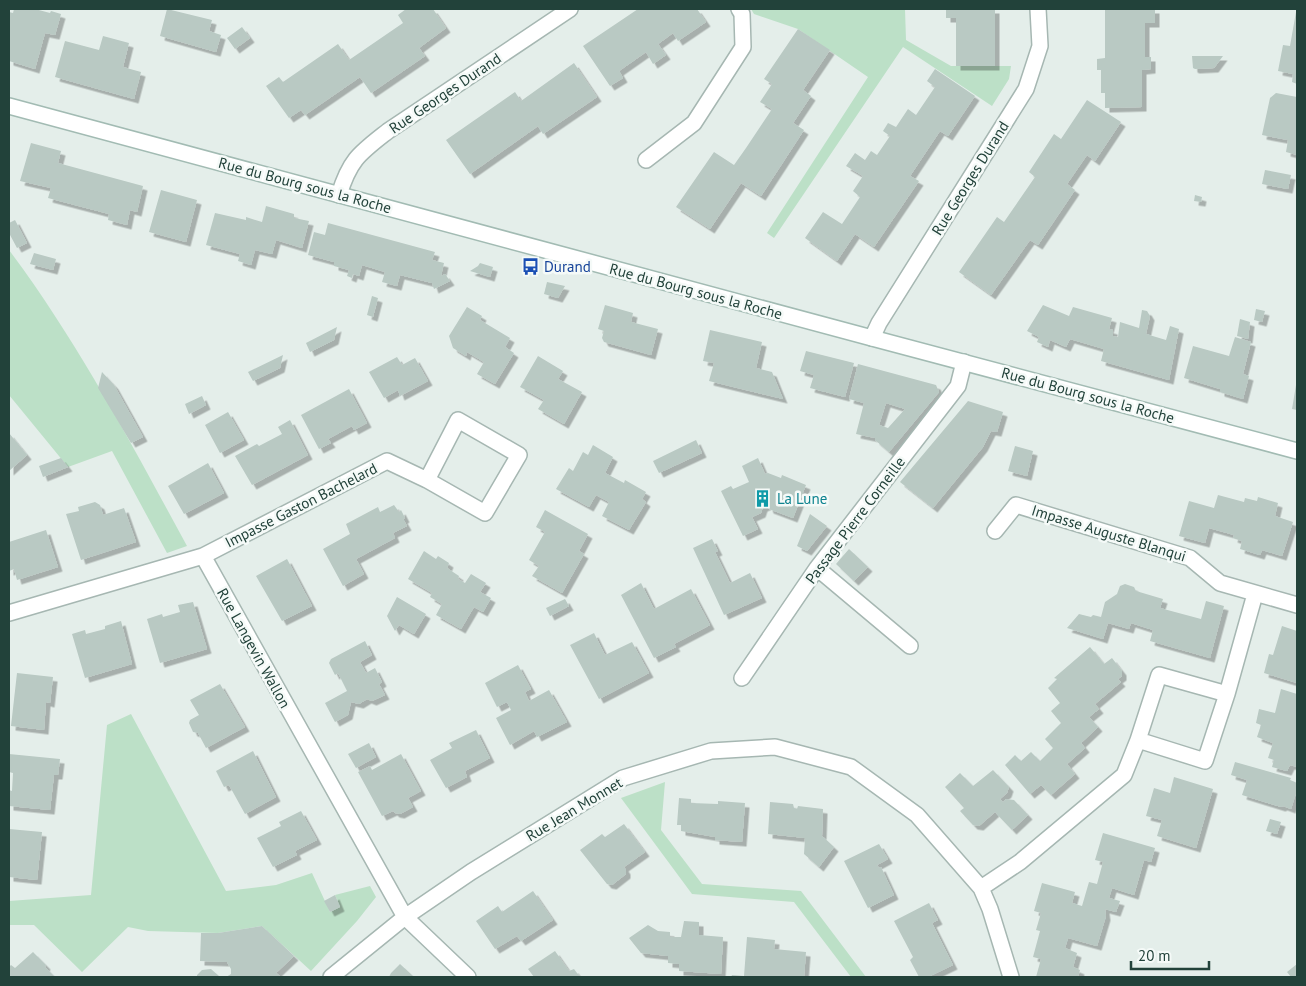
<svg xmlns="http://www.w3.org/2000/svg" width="1306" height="986" font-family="'PT Sans',sans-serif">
<defs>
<filter id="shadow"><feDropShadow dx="4.5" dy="4.5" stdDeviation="0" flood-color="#0004"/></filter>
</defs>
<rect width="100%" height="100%" fill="#e4eeea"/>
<path fill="#bce0c7" d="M751,9L807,10L808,9H905L906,40L951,66H1011L1009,79L992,106L903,47L774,238L767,233L868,77L798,29L754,14Z
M9,250C78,342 132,445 187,546L167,553L112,451L68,467L9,395Z
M131,714L226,891L276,885L312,873L330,912L340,907L335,895L370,886L376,897L357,921L311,971L262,926L218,933L148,931L128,927L82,972L34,925H9V901L91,895L107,725Z
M665,782L661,830L702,884L801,891L866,977H851L794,902L692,894L621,798Z"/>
<path fill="#b9c9c3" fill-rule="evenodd" filter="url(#shadow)" d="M14,9H35L50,13L51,11L61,14L55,35L45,33L35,69L9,61V12L13,13Z
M167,9L212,20L209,31L221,35L216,52L160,36Z
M406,9H433L446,28L419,48L425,56L371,93L360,77L305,115L301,110L289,118L266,86L279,77L283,82L338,44L349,60L403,23L398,15Z
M638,9H697L706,22L678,41L673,33L658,44L666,55L653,64L646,52L619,71L623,78L610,86L583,46Z
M946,9H995V66H956V18H946Z
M1105,9H1155V23H1145V57H1151V69L1142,70V107L1105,108V93H1101V70H1097V59L1105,58Z
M1296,12H1297V84L1292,82L1293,74L1278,71L1283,45L1290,46Z
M242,27L250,38L235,49L227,38Z
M798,29L830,50L803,90L811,96L793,123L804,130L761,196L741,183L710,229L676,207L714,152L734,165L746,148L772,109L760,102L772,84L764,79Z
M103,36L129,43L123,67L141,72L134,99L55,77L65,41L99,50Z
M1192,56H1223L1214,68L1195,69L1193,68Z
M574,63L597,97L543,134L538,126L470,174L446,140L515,92L521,101Z
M935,69L975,96L948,136L940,131L910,176L919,181L874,247L855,234L837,261L805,238L823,212L842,224L860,197L853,191L863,176L846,166L855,153L865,160L871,151L877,155L890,136L883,131L888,123L896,127L908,109L916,115L935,87L927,81Z
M1276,93L1297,97V155L1286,152L1288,140L1262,135L1270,98Z
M1087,100L1121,122L1095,161L1087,155L1067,184L1075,190L1038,245L1030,240L991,295L959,272L997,217L1004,222L1035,177L1029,172L1054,134L1061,139Z
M31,143L61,151L58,163L143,186L137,212L130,210L127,225L108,220L109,214L48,198L51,188L20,181Z
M1265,170L1291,175L1288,189L1262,184Z
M161,190L197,200L186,242L149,232Z
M1195,195L1202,197L1201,202L1194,201Z
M266,206L294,214V218L309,221L302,248L276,240L272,254L255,250L251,265L238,261L240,254L206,245L215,213L246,220V217L262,222Z
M15,220L27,243L17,248L9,233V223Z
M328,223L435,252L432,260L444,263L441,276L445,274L450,281L434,289L432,283L400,275L397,286L382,282L385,272L362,265L359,276L353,274L352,278L347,276L349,270L334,266V262L308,255L314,232L325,235Z
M34,253L56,259L53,270L30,264Z
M480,263L493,267L490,277L470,271L478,266Z
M547,282L565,286L558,298L544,294Z
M372,296L378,298L373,317L367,315Z
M605,305L633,313L631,322L658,329L651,355L604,342L602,338L604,331L598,329Z
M1043,305L1069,316L1073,307L1112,318L1109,329L1113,330V336L1118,337L1120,322L1139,328L1142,310L1147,311L1150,316L1146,334L1166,340L1170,326L1179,329L1169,380L1101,361L1104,349L1070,339L1066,347L1050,340L1048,347L1037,342L1039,337L1027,331Z
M467,307L482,316L480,320L510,338L505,347L514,353L495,384L477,374L484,362L467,352L466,356L453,348L449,336Z
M1256,309L1265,311L1262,322L1254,320Z
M1240,319L1250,322L1248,339L1237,336Z
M337,327L334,340L310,352L306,343Z
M710,330L762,342L756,368L772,372L783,399L709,381L714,363L703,361Z
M1235,337L1251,342L1243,374L1249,376L1243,399L1220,392V389L1184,378L1193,346L1229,356Z
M806,351L854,363L845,397L810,388L814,375L800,371Z
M283,355L280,368L253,381L248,372Z
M538,356L563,371L558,379L582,392L564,424L538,409L544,400L520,387Z
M397,357L402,365L415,358L428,381L400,396L398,390L384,398L369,372Z
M858,364L936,385L939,392L889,452L875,440V438L856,434L864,403L849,399ZM886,403L905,409L888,428L879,425Z
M102,372L114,385L143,437L131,443L98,388Z
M1296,385H1297V410L1292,409Z
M349,389L367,423L354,430L352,426L328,439L331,443L319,449L301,415Z
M202,396L206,405L189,414L185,404Z
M968,401L1003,412L997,432L991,431L983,447L933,508L900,482Z
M228,412L244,440L220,453L205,425Z
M290,420L308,455L252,485L235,456L257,444L259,446L282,434L278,427Z
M9,433L27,455L9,471Z
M696,440L702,453L659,473L653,461Z
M593,445L613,457L605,473L624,483L625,480L646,492L642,499L646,502L629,530L602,516L609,502L596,495L589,507L556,489L569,468L573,471L583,452L588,455Z
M1015,446L1033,451L1027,476L1008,471Z
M61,458L68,467L43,477L39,466Z
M758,458L765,474L768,473L781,478L782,475L806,485L793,518L769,509L768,505L763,507L761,513L752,517L758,529L743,536L721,491L731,486L733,489L749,482L742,466Z
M208,463L224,493L184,514L168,486Z
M1218,495L1244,502L1245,498L1257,501L1258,497L1278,503L1275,516L1293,522L1282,556L1262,550L1260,555L1240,549L1242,541L1233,538L1234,535L1209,528L1205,543L1179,536L1189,501L1214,508Z
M95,502L100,505L103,515L124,508L136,542L81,560L66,514L79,511L78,507Z
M394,505L399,512L401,510L405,518L403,519L407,526L393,533L395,538L356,559L364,574L343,586L323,549L350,534L346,524L378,507L380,512Z
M545,510L588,534L579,551L584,554L562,593L532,576L539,566L529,560L545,532L536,527Z
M810,514L827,526L807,551L797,546Z
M46,530L58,567L17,580L14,569L9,571V542Z
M712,539L718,551L715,552L730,583L750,573L762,598L724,615L693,548Z
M849,549L868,567L854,581L836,564Z
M424,551L436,559L438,556L449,563L447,568L459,576L458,579L465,583L471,574L486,583L480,592L491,598L483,612L474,607L461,629L436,615L442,604L430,597L432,593L408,579Z
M287,559L312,606L282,621L256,576Z
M641,583L654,609L691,589L710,625L674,644L676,647L654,658L621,595Z
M1125,584L1134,587L1136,591L1163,599L1160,608L1201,619L1206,601L1224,606L1210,658L1150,641L1153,630L1131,623L1129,629L1108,623L1103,639L1067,628L1079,614L1091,617L1093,615L1101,617L1105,602L1117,594L1120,586Z
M397,597L426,614L414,634L399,625L395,631L387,616Z
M565,599L569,606L550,616L546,608Z
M193,602L207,649L160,663L147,619L162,614L163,617L180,612L178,605Z
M121,621L132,664L85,678L72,634L85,630L86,634L105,629V626Z
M1282,626L1297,631V683L1264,673L1269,654L1273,655Z
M594,633L605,655L632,642L649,673L599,699L570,645Z
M365,641L372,655L360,662L366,673L375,668L382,682L379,684L385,695L372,701L367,699L359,704L351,702L348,715L335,722L325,703L347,691L338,673L335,675L329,663L331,659Z
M1090,647L1104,664L1112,658L1122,671V676L1118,679L1121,682L1095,704L1099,709L1089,717L1098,727L1081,743L1085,748L1067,764L1075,774L1051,795L1041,785L1030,794L1005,765L1015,755L1021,761L1031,752L1040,761L1053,748L1045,739L1061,723L1051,711L1060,703L1048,688L1057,679L1054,678Z
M518,665L531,689L525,692L529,701L549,690L567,722L537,737L534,731L510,745L496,718L511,710L507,702L497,707L485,683Z
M17,673L53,677L50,703L46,702L44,730L11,726Z
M220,684L245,727L206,748L198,733L193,732L189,723L190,720L199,715L190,700Z
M1281,689L1297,694V767L1290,765L1287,771L1272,767L1274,760L1268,758L1273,743L1257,737L1261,725L1256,723L1259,709L1275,713Z
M476,730L490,758L465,771L467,777L446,788L430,760L452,748L449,743Z
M369,743L376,757L356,768L348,754Z
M253,751L276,797L245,814L229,785L224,787L216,771Z
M9,754L60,759L58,775H54L50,810L9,806V790L12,791L13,773L9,772Z
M401,754L421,791L408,798L413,807L400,814L395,813L393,811L382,816L358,772L370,766L372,770Z
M1235,762L1291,778L1290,780L1297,783V790L1291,809L1283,806L1281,807L1242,795L1247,780L1231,775Z
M993,770L1009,787L1007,793L1000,799L1003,802L1006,799L1014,800L1028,815L1012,830L995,812L979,826L973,825L960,811L964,808L945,787L960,773L973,786Z
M1174,777L1213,789L1196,848L1157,836L1162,820L1146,816L1154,788L1170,793Z
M679,798L691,799V803L718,804V801L745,803L742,842L715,840V837L681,831V825H677Z
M770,802L793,804L794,808L797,809L798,806L823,809L822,836L834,847L819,867L804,854L805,838L768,834Z
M301,811L317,840L295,851L297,855L273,867L257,838L281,826L279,822Z
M1270,819L1281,822L1277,834L1266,831Z
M624,824L645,852L624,867L626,870V874L612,885L607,884L580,850L602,834L605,837Z
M9,829L42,832L37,880L9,877Z
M1103,833L1155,848L1151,862L1144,860L1134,895L1112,888L1109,898L1120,901L1116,912L1105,909L1106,916L1097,946L1068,938L1065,948L1077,953L1073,967L1080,970L1078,977H1036L1041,959L1033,957L1040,931L1036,930L1041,913L1034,911L1042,883L1075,892L1072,903L1082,906L1089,882L1097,884L1103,862L1095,860Z
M879,844L888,859L877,865L879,868L881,867L894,895L868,908L844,861Z
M533,891L553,920L521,941L517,936L495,949L476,921L498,906L502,912Z
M335,895L340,907L330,912L324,901Z
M929,903L938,920L932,923L953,965L928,977H919L910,960L913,957L894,921Z
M684,921L699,922V935L723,937L721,974L679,971V964L668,963V956L641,953L629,938L648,925L658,931L670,932V937H681Z
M262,926L294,956L276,973L281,977H226L231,974V969L227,962L200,961L201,933H218Z
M747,937L775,940L774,949L806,952L804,977H731L732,975L744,976Z
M555,951L569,971L574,969L580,977H534L528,969Z
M33,952L46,965L45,967L55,977H9V967L11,965L15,968Z
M400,964L414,977H389L391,973Z
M1297,964V977H1291L1287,972Z
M211,969L220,977H197V975L202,970Z"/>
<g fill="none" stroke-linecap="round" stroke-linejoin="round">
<defs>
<path id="minor" d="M646,160L694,123L743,47L742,14L739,9
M339,195C350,159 360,153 388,131L570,9
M872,338L879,323L1026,89L1040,46L1038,9
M995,531L1016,505L1190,558L1220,583L1297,605
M203,556L387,461L427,480L485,513L519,455L458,420L427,480
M817,568L910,646
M9,613L203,556L405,917L468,977
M742,678L817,568L958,386L964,362
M1227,694L1255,594
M981,888L1020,862L1124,775L1138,740L1159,675L1227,694L1205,761L1138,740
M331,977L405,917L471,872L623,778L711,751L775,747L851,767L917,815L981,888L990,909L1011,977"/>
<path id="secondary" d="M9,106L872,338L1297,451"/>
</defs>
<use href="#minor" stroke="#a6b7b2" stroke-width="18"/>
<use href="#secondary" stroke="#a2bbb3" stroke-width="18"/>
<use href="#minor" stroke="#fff" stroke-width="15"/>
<use href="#secondary" stroke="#fff" stroke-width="15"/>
</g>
<defs>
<symbol id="bus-bare" viewBox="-9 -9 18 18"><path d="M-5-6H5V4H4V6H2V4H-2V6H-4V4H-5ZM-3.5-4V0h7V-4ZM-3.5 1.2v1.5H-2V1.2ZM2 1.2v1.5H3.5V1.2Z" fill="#1a4fb4" stroke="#f5faf8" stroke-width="2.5" paint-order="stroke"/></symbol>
<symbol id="building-bare" viewBox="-9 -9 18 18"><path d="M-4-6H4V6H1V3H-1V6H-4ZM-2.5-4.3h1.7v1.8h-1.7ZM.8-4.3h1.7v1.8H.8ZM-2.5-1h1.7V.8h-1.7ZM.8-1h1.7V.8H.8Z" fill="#0f9aa8" stroke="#f5faf8" stroke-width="2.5" paint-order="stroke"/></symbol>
</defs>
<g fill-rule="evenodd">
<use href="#bus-bare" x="518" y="254" width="25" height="25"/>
<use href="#building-bare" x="750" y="486" width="25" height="25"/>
</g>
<g text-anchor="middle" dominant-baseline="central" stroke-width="5" stroke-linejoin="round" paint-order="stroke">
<g font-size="15" fill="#22423a" stroke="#f5faf8">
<text transform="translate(445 93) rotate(-34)">Rue Georges Durand</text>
<text transform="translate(970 178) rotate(-58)">Rue Georges Durand</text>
<text transform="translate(305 185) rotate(15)">Rue du Bourg sous la Roche</text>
<text transform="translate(696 291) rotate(15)">Rue du Bourg sous la Roche</text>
<text transform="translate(1088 395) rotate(15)">Rue du Bourg sous la Roche</text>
<text transform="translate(301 505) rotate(-27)">Impasse Gaston Bachelard</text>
<text transform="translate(855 520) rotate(-53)">Passage Pierre Corneille</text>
<text transform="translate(1109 533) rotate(17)">Impasse Auguste Blanqui</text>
<text transform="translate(254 648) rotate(61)">Rue Langevin Wallon</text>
<text transform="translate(574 809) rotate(-31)">Rue Jean Monnet</text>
</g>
<g font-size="15" fill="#164399" stroke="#f5faf8" text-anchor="start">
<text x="544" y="266">Durand</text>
</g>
<g font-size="15" fill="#0d838f" stroke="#f5faf8" text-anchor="start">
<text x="777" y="498">La Lune</text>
</g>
</g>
<rect width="1306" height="986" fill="none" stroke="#22423a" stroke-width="20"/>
<path d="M1131 961v8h78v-8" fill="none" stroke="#22423a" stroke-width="2.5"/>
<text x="1138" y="961" font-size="15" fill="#22423a" stroke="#f5faf8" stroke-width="4" paint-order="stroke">20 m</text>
</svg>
